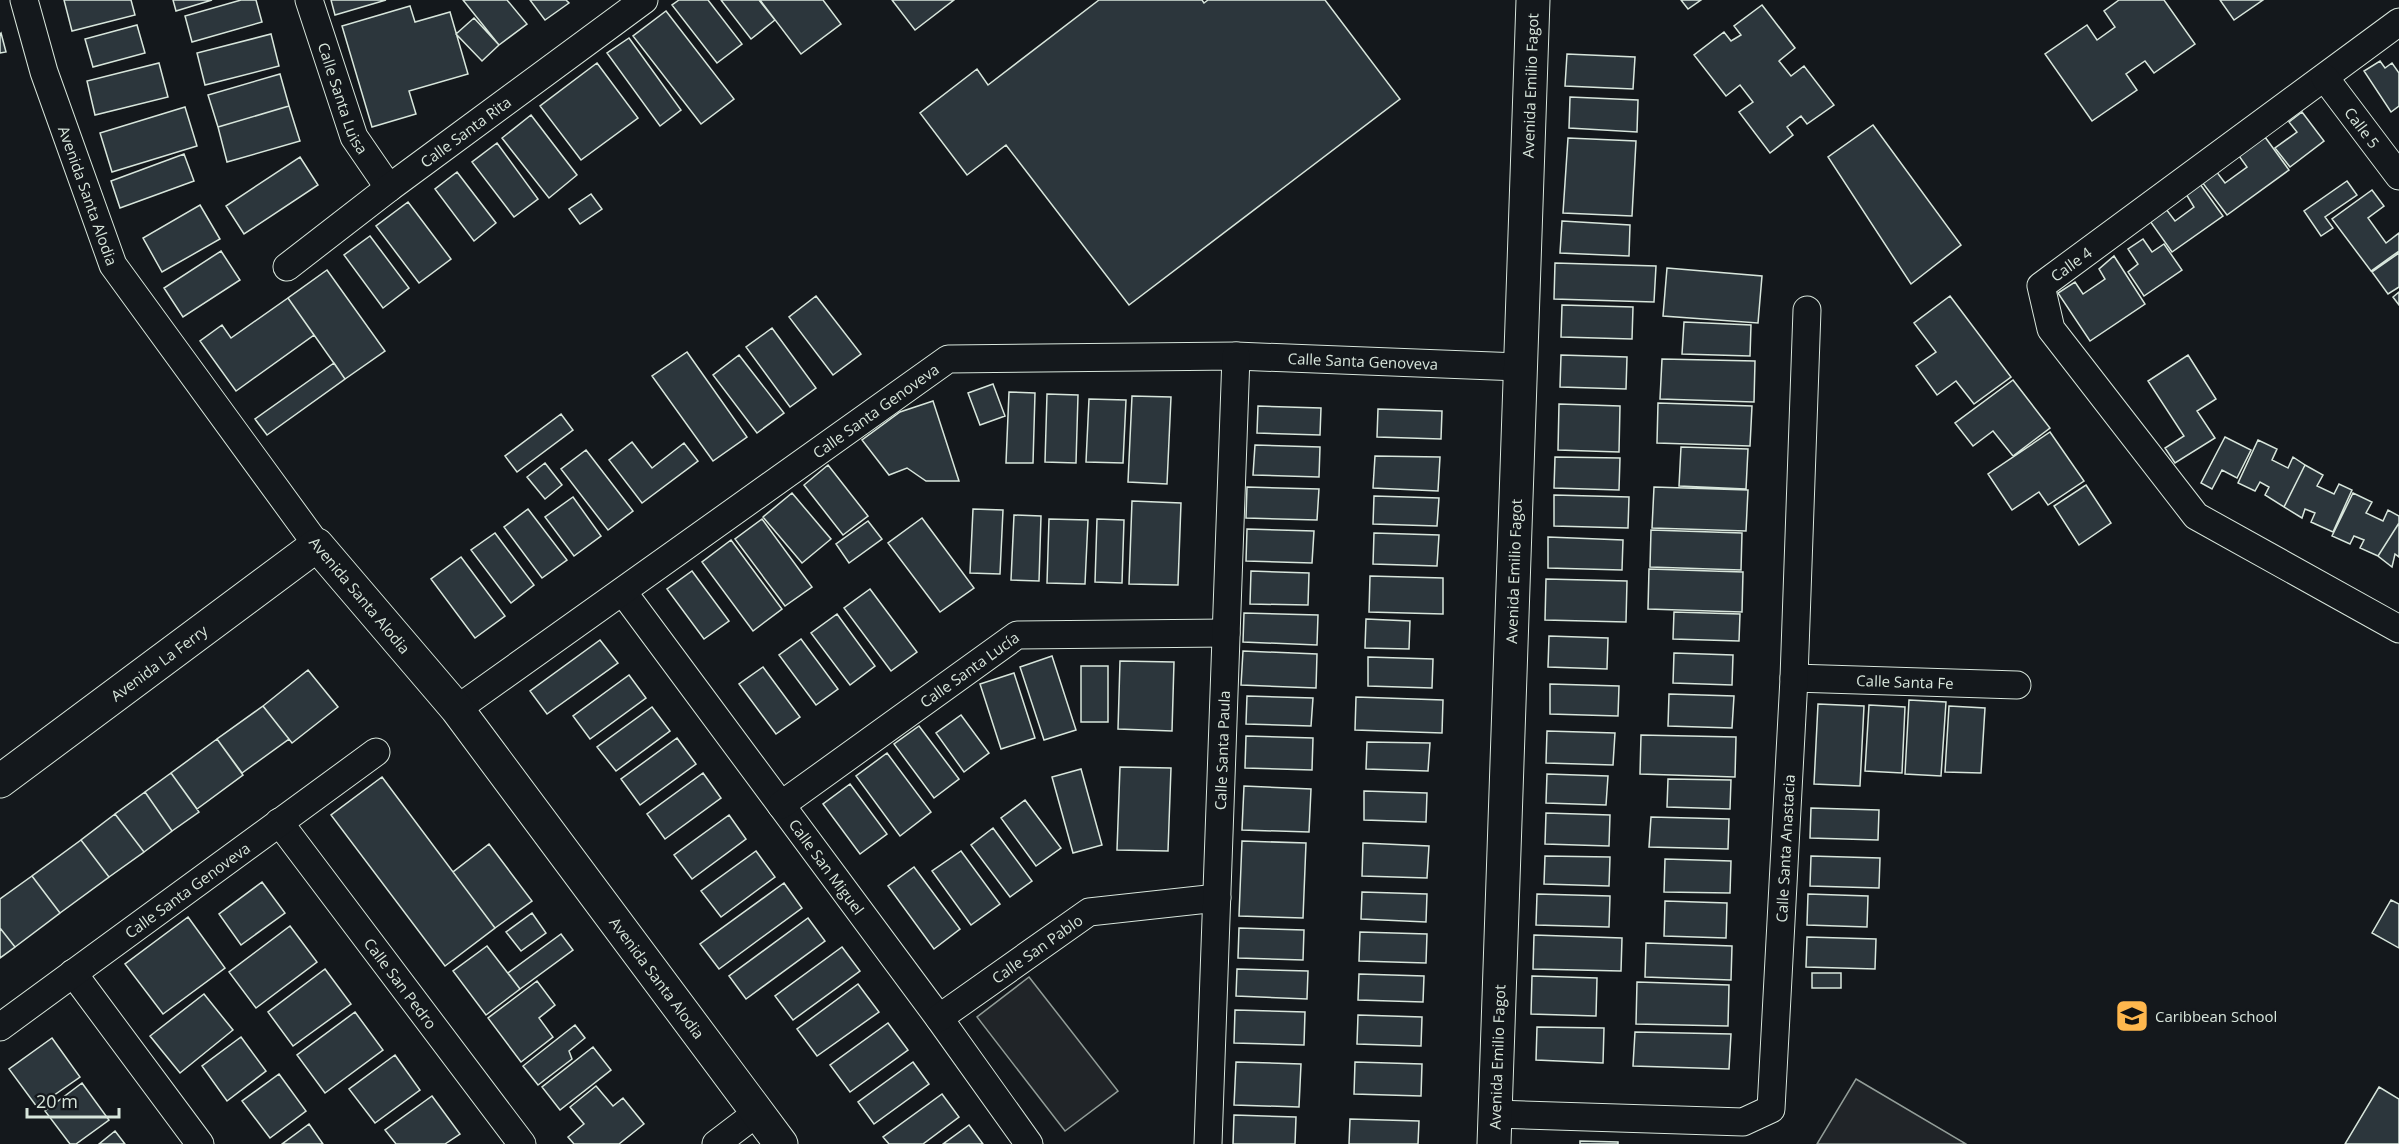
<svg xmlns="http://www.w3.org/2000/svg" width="2399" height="1144" font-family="'Open Sans',sans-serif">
<rect width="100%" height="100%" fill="#14181c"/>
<path fill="#202428" stroke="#939e99" stroke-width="1.5" d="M1029,977L1118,1091L1065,1131L977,1017Z
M1856,1079L1966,1144H1817Z"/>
<path fill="#2c363c" stroke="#d8e6dc" stroke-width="1.5" d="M64,0H131L135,15L72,31Z
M173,0H212L176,11Z
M241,0H256L262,22L192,42L185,16Z
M331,0H386L335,15Z
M463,0H507L527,24L499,45Z
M530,0H566L569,3L545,20Z
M679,0H708L742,44L717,63L672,5Z
M721,0H759L775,20L751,39Z
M760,0H823L841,24L801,54Z
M892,0H954L915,30Z
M1099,0H1202L1204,3L1208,0H1325L1400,99L1129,305L1006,145L967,175L920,113L977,69L988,85Z
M1681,0H1701L1688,9Z
M2119,0H2164L2195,44L2154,73L2145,61L2126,74L2137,90L2092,121L2045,54L2087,25L2097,40L2115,27L2104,11Z
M2220,0H2263L2234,20Z
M1762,5L1795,48L1779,61L1791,76L1804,66L1834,105L1807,124L1801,116L1787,127L1793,135L1770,153L1739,112L1753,102L1740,85L1726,96L1694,55L1724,32L1731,41L1741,35L1734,26Z
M410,6L415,22L450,12L468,74L409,91L416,114L372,127L342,26Z
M666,11L734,99L701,124L633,36Z
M474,18L499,45L482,61L456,34Z
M137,25L145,53L93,67L85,39Z
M1,33L6,52L0,53V34Z
M271,34L279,66L205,85L197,53Z
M629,38L681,110L660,126L607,53Z
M1567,54L1635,57L1633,89L1565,86Z
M2380,61L2385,68L2392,63L2399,73V106L2391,112L2364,71Z
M159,63L168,97L95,115L87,81Z
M597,63L638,118L581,160L540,106Z
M280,74L289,106L218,127L208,95Z
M1570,97L1638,100L1637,132L1569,128Z
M289,106L300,141L227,162L218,127Z
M185,107L197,146L112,172L100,133Z
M2302,112L2324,141L2290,167L2275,148L2297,132L2289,122Z
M531,115L577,175L549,198L502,138Z
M1873,125L1961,245L1911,284L1828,157Z
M2265,137L2289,170L2227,215L2202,182L2216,171L2225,183L2247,167L2239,156Z
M1568,138L1636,141L1632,216L1563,213Z
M497,143L538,199L514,217L472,162Z
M184,154L194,181L120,208L111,181Z
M300,157L318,185L244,234L226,206Z
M457,172L496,223L474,241L435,189Z
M2347,181L2357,195L2325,217L2333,228L2321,236L2304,211Z
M2200,184L2223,216L2172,252L2150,221L2166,209L2175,221L2194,207L2186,194Z
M2372,190L2384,206L2368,218L2386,243L2399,233V251L2371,271L2332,219Z
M591,194L602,209L580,224L569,209Z
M408,202L451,259L419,283L376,226Z
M200,205L220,239L162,272L143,238Z
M1562,221L1630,225L1629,256L1560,253Z
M370,236L409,288L383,308L344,255Z
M2143,239L2152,252L2164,244L2182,270L2144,296L2128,272L2138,264L2128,249Z
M221,251L240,280L183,317L164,288Z
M2399,253V287L2388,294L2372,272Z
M2114,256L2145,304L2090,341L2058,293L2075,282L2083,294L2105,279L2099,269Z
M1555,263L1656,266L1654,302L1554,299Z
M1667,268L1762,276L1758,323L1663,316Z
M327,270L385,351L345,379L288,298Z
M2399,292V305L2393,297Z
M816,296L861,354L833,375L789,317Z
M1950,296L2011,377L1974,404L1956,381L1937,395L1916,366L1936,352L1914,323Z
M288,298L314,335L236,391L200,341L222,325L231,338Z
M1562,305L1633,307L1632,339L1561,337Z
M1684,322L1751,325L1750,356L1682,354Z
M772,328L816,388L790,407L746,347Z
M687,352L747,437L713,461L652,376Z
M739,355L784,413L757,433L713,375Z
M1561,355L1627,357L1626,389L1560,387Z
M2188,355L2216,399L2197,411L2215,438L2175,463L2165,448L2184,436L2148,381Z
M1662,359L1755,361L1754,402L1660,399Z
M334,363L345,379L267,435L255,419Z
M2013,380L2050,428L2013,456L1993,431L1973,446L1955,423Z
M993,384L1005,416L980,425L968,393Z
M1009,392L1035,393L1033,463H1006Z
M1047,394L1078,395L1076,463L1045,462Z
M1132,396L1171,397L1167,484L1128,482Z
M1089,399L1126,400L1123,463L1086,462Z
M933,401L959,481H926L907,468L889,475L862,440L900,412Z
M1658,403L1752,406L1750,446L1657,443Z
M1559,404L1620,406L1619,452L1558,450Z
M1258,406L1321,408L1320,435L1257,433Z
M1378,409L1442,411L1441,439L1377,437Z
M561,414L573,430L517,472L505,456Z
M2050,432L2084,481L2048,505L2039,492L2012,510L1988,474Z
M2225,437L2251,450L2237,478L2222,470L2212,489L2201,483Z
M2258,440L2277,449L2272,460L2288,468L2293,457L2305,465L2284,507L2265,495L2269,487L2260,482L2255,491L2238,483Z
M632,442L652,468L684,443L698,461L642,503L609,460Z
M1255,445L1320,447L1319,477L1253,475Z
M1681,447L1748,449L1746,489L1679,486Z
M586,450L633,511L608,530L561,469Z
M1375,456L1440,457L1438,491L1373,488Z
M1555,457L1620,458L1619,490L1554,488Z
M545,463L562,485L545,499L527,477Z
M828,465L868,516L843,535L804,485Z
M2305,465L2323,475L2317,486L2334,494L2339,484L2352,490L2333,532L2311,522L2315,513L2305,509L2302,518L2284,507Z
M2086,485L2111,523L2079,545L2054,506Z
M1247,487L1319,489L1317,520L1246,518Z
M1654,487L1748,490L1746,531L1652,528Z
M792,493L831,539L802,563L763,517Z
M2353,493L2372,502L2366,513L2383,521L2388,510L2399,516V523L2378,556L2360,548L2364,540L2354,536L2350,544L2332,536Z
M1554,495L1629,497L1628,528L1554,526Z
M1374,496L1439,498L1437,526L1373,524Z
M573,497L601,536L574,556L545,517Z
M1132,501L1181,503L1178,585L1129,584Z
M528,509L567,560L542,578L504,527Z
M973,509L1003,510L1000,574L970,573Z
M1014,515L1041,516L1039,581L1011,580Z
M922,518L974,588L940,612L888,543Z
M762,519L812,587L785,606L735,539Z
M1049,519L1088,520L1085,584L1047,583Z
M1097,519L1124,520L1122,583L1095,582Z
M868,521L882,539L849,563L836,544Z
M2399,523V557L2395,554L2392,567L2378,556Z
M1247,529L1314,531L1312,563L1246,561Z
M1651,530L1742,533L1741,570L1650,567Z
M495,533L534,585L511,603L471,550Z
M1374,533L1439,535L1437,566L1373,564Z
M1548,537L1623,540L1622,570L1548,568Z
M731,540L782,609L753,631L702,562Z
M461,557L505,616L475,638L431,579Z
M1649,569L1743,572L1742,612L1648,609Z
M692,571L729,621L704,639L667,589Z
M1251,571L1309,573L1308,605L1250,604Z
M1370,576L1443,578V614L1369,612Z
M1546,579L1627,581L1626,622L1545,620Z
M870,589L917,652L891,671L844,608Z
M1674,612L1740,614L1739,641L1673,639Z
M1244,613L1318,615L1317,645L1243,642Z
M837,614L875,666L850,685L811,633Z
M1366,619L1410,621L1409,649L1365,648Z
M1549,636L1608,638L1607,669L1548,667Z
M801,639L838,689L816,705L779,655Z
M600,640L618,663L547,714L530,691Z
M1243,651L1317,654L1316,688L1241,685Z
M1674,653L1733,655L1732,685L1673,683Z
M1052,656L1076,730L1044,740L1020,667Z
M1368,657L1433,659L1432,688L1368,686Z
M1120,661L1174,662L1172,731L1118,729Z
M1081,666H1108V722H1081Z
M763,667L800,717L776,734L739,684Z
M308,670L338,707L292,743L263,706Z
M1014,673L1035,738L1001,749L980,684Z
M629,675L646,698L590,739L573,716Z
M1550,684L1619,686L1618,716L1550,714Z
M1669,694L1734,696L1732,728L1668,726Z
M1247,696L1313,698L1311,726L1246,724Z
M1356,697L1443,700L1442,733L1355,730Z
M1909,700L1946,702L1941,776L1905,774Z
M1818,704L1864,706L1860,786L1814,784Z
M1869,705L1905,707L1902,773L1865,771Z
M263,706L289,739L242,773L217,739Z
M1949,706L1985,708L1981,773L1945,772Z
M652,707L670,731L616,771L597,747Z
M961,715L989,753L964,772L936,733Z
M919,726L959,779L934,798L894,744Z
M1547,731L1615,733L1613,765L1546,763Z
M1641,735L1736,737L1735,777L1640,774Z
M1246,736L1313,738L1312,770L1245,768Z
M677,738L696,764L640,805L621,779Z
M217,739L243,775L197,809L171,773Z
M1367,742L1430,743L1428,771L1366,769Z
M887,753L931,812L900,836L856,776Z
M1120,767L1171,768L1168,851L1117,850Z
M1081,769L1102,845L1073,853L1052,777Z
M171,773L199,812L172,831L145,792Z
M703,773L721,798L665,839L647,814Z
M1547,774L1608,776L1606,805L1546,803Z
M382,777L495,928L445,966L331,815Z
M1668,779L1731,780L1730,809L1667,807Z
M850,784L887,834L860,854L823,804Z
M1244,786L1311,789L1309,832L1242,830Z
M1364,791L1427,793L1426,822L1364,820Z
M145,792L172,831L144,852L115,814Z
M1025,800L1061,848L1036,866L1001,818Z
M1811,808L1879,810L1878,840L1810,838Z
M1546,813L1610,815L1609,846L1545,844Z
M115,814L144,852L109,877L81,840Z
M729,815L746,839L692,879L674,855Z
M1651,817L1729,819L1728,849L1649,847Z
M993,828L1032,881L1010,897L971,845Z
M81,840L109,877L60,913L32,876Z
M1242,841L1306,843L1303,918L1239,916Z
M1363,843L1429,846L1427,878L1362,876Z
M489,844L532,901L495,928L453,872Z
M756,851L775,877L721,917L701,891Z
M961,851L1000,904L971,925L932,871Z
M1545,856L1610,857L1609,886L1544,884Z
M1811,856L1880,858L1879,888L1810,886Z
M1665,859L1731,861L1730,893L1664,892Z
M914,867L960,929L934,949L888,886Z
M32,876L60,913L15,947L0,928V899Z
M262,882L285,913L241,945L219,914Z
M784,883L802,908L719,969L700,944Z
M1362,892L1427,894L1426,922L1361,919Z
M1537,894L1610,896L1609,927L1536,925Z
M1808,894L1868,896L1867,927L1807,925Z
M2391,900L2399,904V948L2372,933Z
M1665,901L1727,903L1726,938L1664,936Z
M532,913L546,933L521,951L506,932Z
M188,917L225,968L163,1014L125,964Z
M808,918L825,941L746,999L729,976Z
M290,926L317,962L256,1008L229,972Z
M0,928L15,947L0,958Z
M1239,928L1304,930L1303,960L1238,958Z
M1360,932L1427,934L1426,963L1359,961Z
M561,934L573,950L520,989L508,973Z
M1534,935L1622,938L1621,971L1533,969Z
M1807,937L1876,939L1875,969L1806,967Z
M1646,943L1732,946L1731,980L1645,977Z
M487,946L520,989L486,1015L453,971Z
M842,947L860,971L793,1020L775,996Z
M325,969L351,1004L293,1046L268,1012Z
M1237,969L1308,971L1307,999L1236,996Z
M1812,973H1841V988H1812Z
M1359,974L1424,976L1423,1002L1358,1000Z
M1532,976L1597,978L1596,1016L1531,1014Z
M537,981L555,1005L539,1018L553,1037L521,1062L488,1018Z
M1637,982L1729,985L1728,1026L1636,1024Z
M858,984L879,1012L817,1056L797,1029Z
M204,994L233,1030L180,1073L150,1036Z
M1235,1010L1305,1012L1304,1045L1234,1043Z
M355,1012L383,1050L325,1093L297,1055Z
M1358,1015L1422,1017L1421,1046L1357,1044Z
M888,1023L908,1050L850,1092L830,1065Z
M575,1025L585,1038L569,1051L572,1059L538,1085L523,1066Z
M1537,1027L1604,1028L1603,1063L1536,1060Z
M1635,1032L1731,1034L1729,1069L1633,1066Z
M241,1037L266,1071L227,1101L202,1066Z
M52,1038L80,1077L37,1107L9,1069Z
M593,1047L611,1070L560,1110L542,1087Z
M395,1055L420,1090L375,1123L349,1089Z
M913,1062L929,1084L874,1124L858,1102Z
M1236,1062L1301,1064L1299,1107L1234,1105Z
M1355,1062L1422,1064L1421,1096L1354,1094Z
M279,1074L306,1111L270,1138L242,1101Z
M82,1083L109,1120L76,1144H70L45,1111Z
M596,1086L613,1106L623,1098L644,1124L619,1144H574L568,1137L584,1124L570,1107Z
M2379,1087L2399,1099V1144H2345Z
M942,1094L959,1117L923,1144H889L883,1137Z
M432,1096L460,1134L445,1144H396L385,1130Z
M1234,1115L1296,1117L1295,1144H1233Z
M1350,1119L1419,1121L1418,1144H1349Z
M309,1124L323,1144H282Z
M969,1125L983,1144H943Z
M115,1131L125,1144H99Z
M1580,1141L1618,1142V1144H1580Z"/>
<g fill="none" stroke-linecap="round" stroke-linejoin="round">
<defs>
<g id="street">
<path id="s1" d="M24,0L44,72L113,265L317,545"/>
<path id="s2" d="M309,0L354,137L389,188"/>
<path d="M2399,22L2041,286L2051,329L2196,516L2399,629"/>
<path id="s3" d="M2325,78L2399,176"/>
<path id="s4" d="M287,267L389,188L644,0"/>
<path id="s5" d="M623,592L939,1018L1029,1144"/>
<path id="s6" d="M1794,678L2017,685"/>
<path id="s7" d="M457,709L948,359L1236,356L1519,367"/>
<path id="s8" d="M781,805L1017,635L1226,633"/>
<path id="s9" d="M279,822L522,1144"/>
<path d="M73,973L200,1144"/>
<path id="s10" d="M939,1018L1089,912L1217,898"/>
<path id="s11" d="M0,1027L376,752"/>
<path id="s12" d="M1495,1114L1743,1122L1771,1109L1794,678L1807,310"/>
<path d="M716,1144L758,1112"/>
<path id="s13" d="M1208,1144L1236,356"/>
</g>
<g id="secondary">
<path id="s14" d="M0,781L317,545L457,709L781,1144"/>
<path id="s15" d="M1494,1144L1533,0"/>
</g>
</defs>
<use href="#street" stroke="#d8e6dc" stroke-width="29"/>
<use href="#secondary" stroke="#d8e6dc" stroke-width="35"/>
<use href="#street" stroke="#14181c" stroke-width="27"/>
<use href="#secondary" stroke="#14181c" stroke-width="33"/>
</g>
<defs>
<symbol id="school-square" viewBox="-11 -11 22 22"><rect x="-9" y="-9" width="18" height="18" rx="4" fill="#ffb74d" stroke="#14181c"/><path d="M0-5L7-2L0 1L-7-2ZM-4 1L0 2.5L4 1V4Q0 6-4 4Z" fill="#111"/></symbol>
</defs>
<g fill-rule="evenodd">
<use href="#school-square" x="2113" y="997" width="38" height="38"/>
</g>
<g text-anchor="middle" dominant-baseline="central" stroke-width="4.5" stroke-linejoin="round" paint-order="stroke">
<g font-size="15" fill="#d8e6dc" stroke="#14181c">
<text stroke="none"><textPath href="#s15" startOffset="1059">Avenida Emilio Fagot</textPath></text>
<text stroke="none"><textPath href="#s2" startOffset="104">Calle Santa Luisa</textPath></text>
<text stroke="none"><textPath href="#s3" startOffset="62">Calle 5</textPath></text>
<text stroke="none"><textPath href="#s4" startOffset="224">Calle Santa Rita</textPath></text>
<text stroke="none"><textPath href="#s1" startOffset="206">Avenida Santa Alodia</textPath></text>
<text transform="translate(2071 264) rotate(-36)">Calle 4</text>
<text stroke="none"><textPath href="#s7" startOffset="1018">Calle Santa Genoveva</textPath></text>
<text stroke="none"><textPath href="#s7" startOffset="514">Calle Santa Genoveva</textPath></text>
<text stroke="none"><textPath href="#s15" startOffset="573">Avenida Emilio Fagot</textPath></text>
<text transform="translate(360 595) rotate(50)">Avenida Santa Alodia</text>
<text stroke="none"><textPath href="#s14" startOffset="198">Avenida La Ferry</textPath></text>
<text stroke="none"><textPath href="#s8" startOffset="232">Calle Santa Lucía</textPath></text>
<text stroke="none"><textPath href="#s6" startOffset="111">Calle Santa Fe</textPath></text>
<text stroke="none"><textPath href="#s13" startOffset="394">Calle Santa Paula</textPath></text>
<text stroke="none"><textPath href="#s12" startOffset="540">Calle Santa Anastacia</textPath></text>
<text stroke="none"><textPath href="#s5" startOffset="342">Calle San Miguel</textPath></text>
<text stroke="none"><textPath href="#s11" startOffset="232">Calle Santa Genoveva</textPath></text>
<text stroke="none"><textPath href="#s10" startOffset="120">Calle San Pablo</textPath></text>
<text stroke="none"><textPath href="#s14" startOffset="946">Avenida Santa Alodia</textPath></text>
<text stroke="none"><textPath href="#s9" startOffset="202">Calle San Pedro</textPath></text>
<text stroke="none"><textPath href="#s15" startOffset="87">Avenida Emilio Fagot</textPath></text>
</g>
<g font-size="15" fill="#d8e6dc" stroke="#14181c" text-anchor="start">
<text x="2155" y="1016">Caribbean School</text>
</g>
</g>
<path d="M27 1108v9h92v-9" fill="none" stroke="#d8e6dc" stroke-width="3"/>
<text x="36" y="1108" font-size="18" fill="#d8e6dc" stroke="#14181c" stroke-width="4.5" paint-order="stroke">20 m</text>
</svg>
